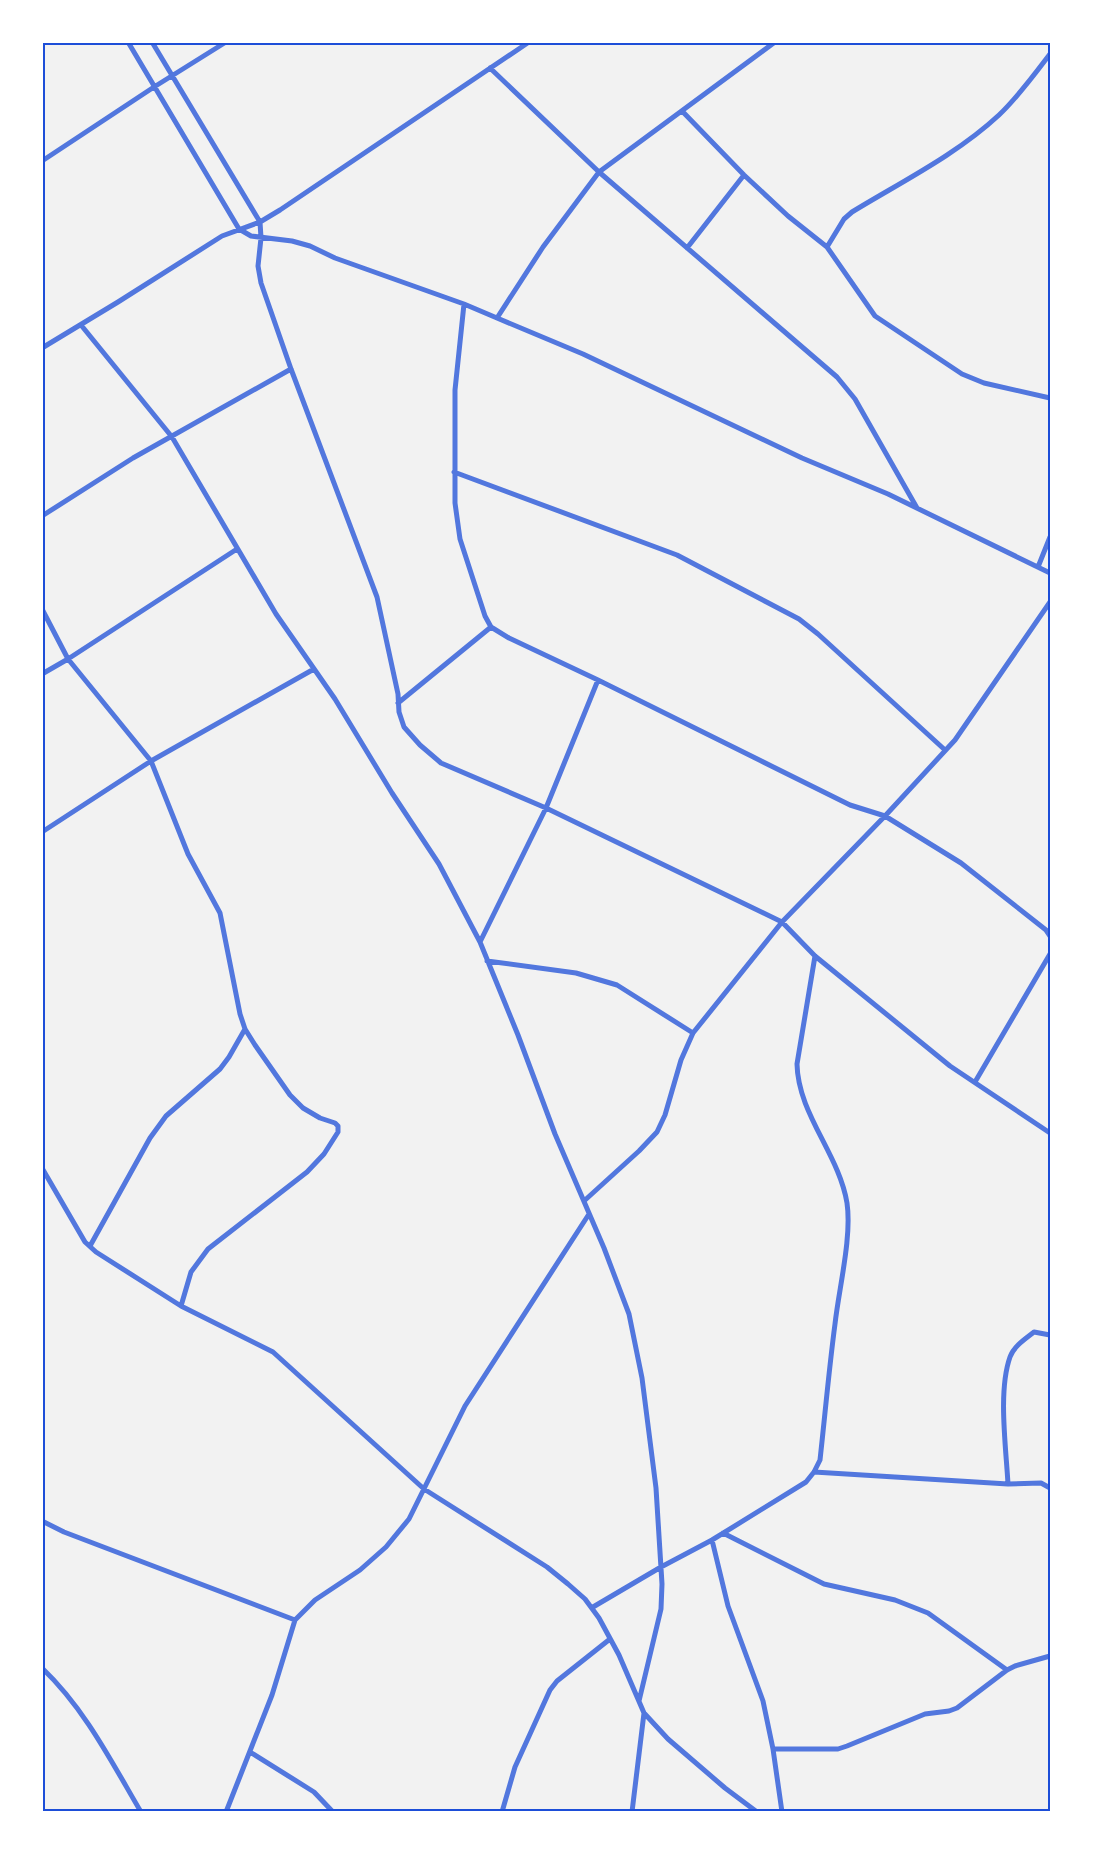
<svg xmlns="http://www.w3.org/2000/svg" width="1093" height="1854" font-family="Jost,sans-serif">
<rect width="100%" height="100%" fill="#f2f2f2"/>
<g fill="none" stroke-linecap="round" stroke-linejoin="round">
<path stroke="#5277de" stroke-width="5" d="M128,42L239,229L251,236L292,241L310,246L335,258L464,304L497,318L583,354L802,458L888,494L1050,573
M152,42L260,222L261,238L258,266L261,283L291,369L377,597L398,694L399,712L404,727L420,745L441,763L546,808L782,922L815,956L950,1066L1050,1133
M490,68L599,172L837,377L855,399L917,508
M682,111L744,175L788,216L827,247L875,316L962,374L984,383L1050,398
M42,161L154,87L226,42
M827,247L844,219L852,212C901,182 956,155 999,115C1018,97 1034,75 1050,54
M687,248L744,175
M464,304L455,390V503L460,539L485,616L491,627L509,638L598,680L850,805L885,816L961,863L1046,930L1050,936
M497,318L543,247L599,172L775,42
M81,325L172,437L276,614L335,699L392,793L439,864L480,942L518,1035L555,1134L604,1248L629,1314L642,1378L656,1488L662,1584L661,1609L639,1701
M42,348L118,302L222,236L260,222L280,210L529,42
M454,472L677,555L799,619L818,634L945,750
M42,516L133,458L291,369
M1038,567L1050,537
M42,609L68,659L151,761L188,854L220,913L240,1014L245,1029L255,1045L290,1095L303,1108L320,1118L335,1123L338,1126V1132L324,1154L307,1172L208,1249L191,1272L181,1306
M42,674L68,659L237,549
M398,703L491,627
M42,832L151,761L314,669
M480,942L546,808L598,680
M487,961L576,973L617,985L693,1033
M975,1082L1050,954
M42,1168L85,1242L96,1252L181,1306L273,1352L424,1489L547,1567L568,1584L585,1599L599,1618L619,1655L644,1713L668,1739L725,1788L757,1812
M584,1201L639,1151L657,1132L665,1115L681,1060L693,1033L782,922L885,816L955,740L1050,602
M90,1246L150,1138L166,1116L220,1069L229,1057L245,1029
M814,1472L1008,1484L1041,1483L1050,1488
M1008,1484C1006,1447 998,1391 1010,1357C1014,1346 1025,1339 1034,1332L1050,1335
M42,1521L64,1532L295,1620
M723,1533L824,1584L895,1600L928,1613L1007,1670
M712,1540L728,1606L763,1701L773,1749L782,1812
M593,1607L661,1567L712,1540L806,1482L814,1472L820,1460C825,1415 829,1369 835,1324C839,1288 852,1237 847,1203C839,1154 798,1114 797,1064L815,956
M42,1668C85,1709 111,1761 141,1812
M773,1749H838L847,1746L925,1714L949,1711L957,1708L1007,1670L1015,1666L1050,1656
M250,1752L314,1792L333,1812
M226,1812L272,1695L295,1620L315,1600L360,1570L386,1547L409,1519L465,1406L589,1214
M502,1812L515,1767L550,1690L557,1681L610,1639
M632,1812L644,1713"/>
</g>
<rect width="1093" height="1854" fill="none" stroke="#ffffff" stroke-width="88"/>
<rect x="44" y="44" width="1005" height="1766" fill="none" stroke="#1d4ed8" stroke-width="2"/>
</svg>
